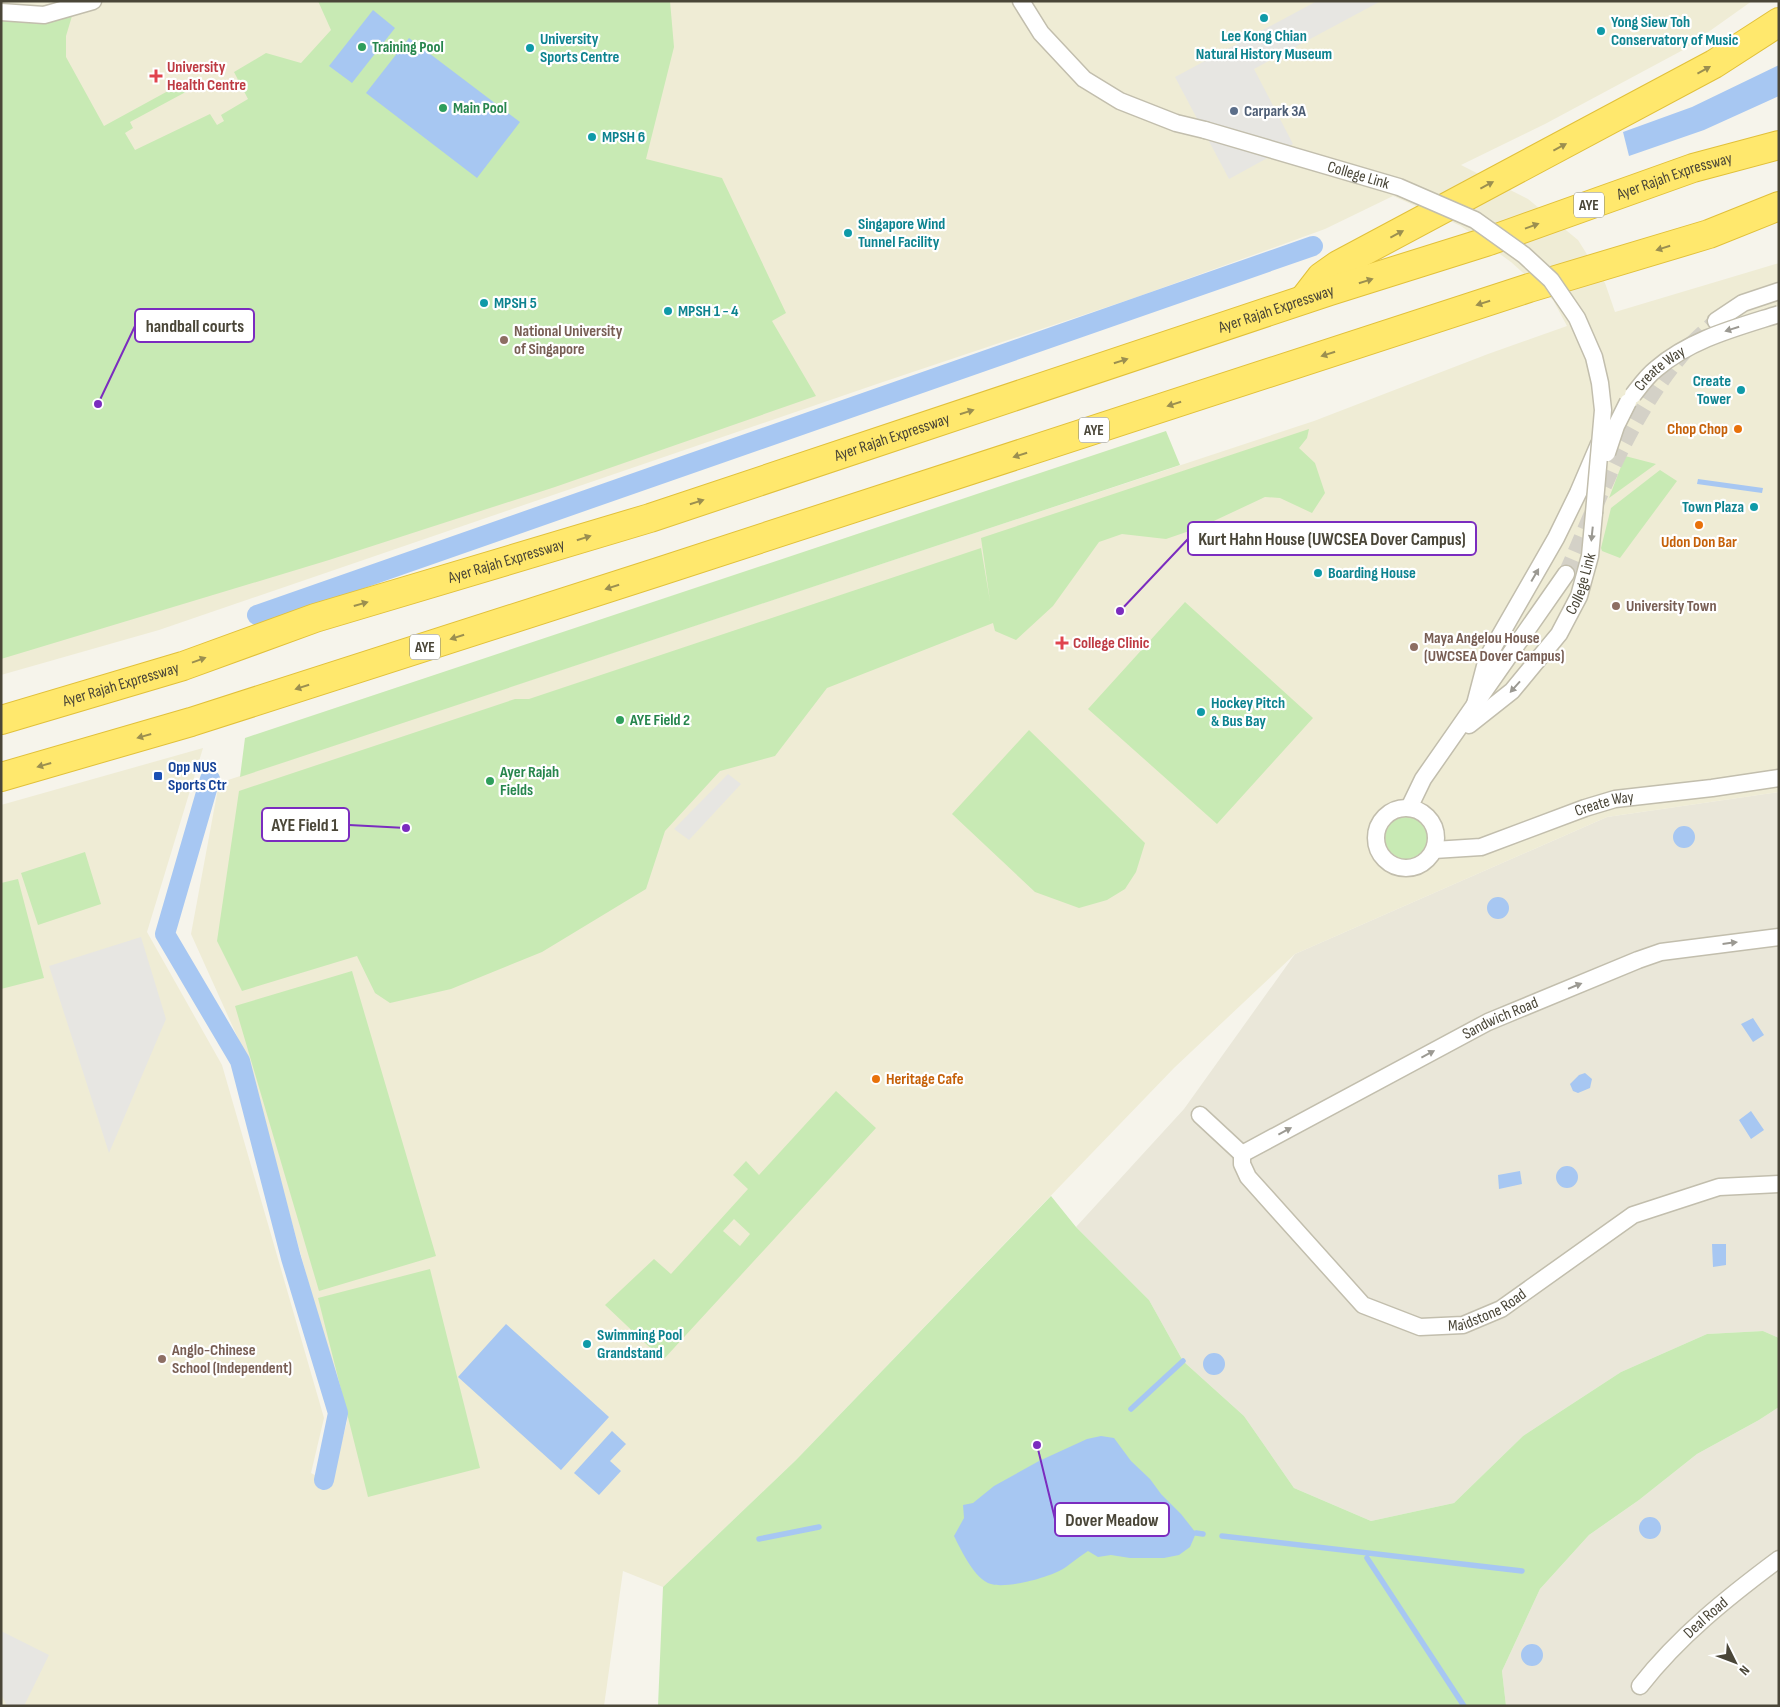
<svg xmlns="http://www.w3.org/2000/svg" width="1780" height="1707" font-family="'Sofia Sans Condensed',sans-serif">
<rect width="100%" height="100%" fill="#f6f4eb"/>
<path fill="#eae7d9" d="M1779,792V1338L1763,1331L1707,1334L1621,1372L1523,1436L1454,1503L1371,1521L1294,1488L1244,1416L1183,1361L1149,1300L1076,1227L1184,1109L1295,954L1607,817Z
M1779,1407V1706H1506L1502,1671L1540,1589L1589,1535L1639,1500L1697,1454L1759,1420Z"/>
<path fill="#efecd5" d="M1,1H1752L1683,50L1545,124L1461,165L1528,199L1578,240L1605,283L1615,312L1779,263V792L1607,817L1295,954L1174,1068L796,1460L663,1587L623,1571L604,1706H1V805L203,748L147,932L222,1065L324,1418L311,1473L330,1483L347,1422L246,1056L191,934L219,783L1314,421L1488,354L1567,326L1553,300L1511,262L1461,226L1393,196L1325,229L1137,297L877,384L159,630L1,675Z"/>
<path fill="#c8eab4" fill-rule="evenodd" d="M318,1H670L674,47L646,159L722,178L786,313L772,321L816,396L555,487L329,560L1,659V14L75,6L66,36V57L104,126L190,79L195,87L130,122L133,128L125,133L135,150L210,114L217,125L224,121L221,115L248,99L234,72L266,53L301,63L331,30Z
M1309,429L1307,438L1299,448L1315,463L1325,493L1312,513L1280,498L1265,497L1201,527L1166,539L1122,534L1099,542L1053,606L1016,640L995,631L993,623L827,688L775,756L720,771L665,831L646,889L542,952L451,989L390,1003L375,993L357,956L242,991L217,941L239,791L515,699H529L981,548L990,601L981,538Z
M1166,431L1180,465L240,777L245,738Z
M1625,456L1656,464L1609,498Z
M1660,470L1677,481L1620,558L1602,551L1601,548L1611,508Z
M1185,602L1313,718L1217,824L1088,709Z
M1029,730L1145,843L1136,872L1125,889L1107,900L1079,908L1035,892L952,814Z
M1385 838a21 21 0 1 1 42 0a21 21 0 1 1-42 0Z
M85,852L101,904L38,925L21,873Z
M18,879L44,978L1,989V883Z
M352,971L436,1256L319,1291L235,1006Z
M836,1091L876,1128L663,1360L605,1305L654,1259L671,1274L748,1189L733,1175L746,1161L759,1175ZM734,1219L750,1234L740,1246L723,1231Z
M1051,1196L1076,1227L1149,1300L1183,1361L1244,1416L1294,1488L1371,1521L1454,1503L1523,1436L1621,1372L1707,1334L1763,1331L1779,1338V1407L1759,1420L1697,1454L1639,1500L1589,1535L1540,1589L1502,1671L1506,1706H658L663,1587L796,1460Z
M430,1269L480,1468L368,1497L318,1298Z"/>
<path fill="#e7e6e2" d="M1317,1H1381L1254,69L1293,144L1229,179L1175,77Z
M728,774L741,784L689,840L674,829Z
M141,937L166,1019L109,1153L49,966Z
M1,1631L49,1655L24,1706H7L1,1694Z"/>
<path fill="#a7c7f2" d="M373,10L395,28L352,83L329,66Z
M409,38L520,122L477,178L366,93Z
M1779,65V96L1704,130L1629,156L1623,132L1692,107Z
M1698,479L1763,488L1762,493L1697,484Z
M1673 837a11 11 0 1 1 22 0a11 11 0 1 1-22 0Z
M1487 908a11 11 0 1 1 22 0a11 11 0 1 1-22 0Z
M1753,1018L1764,1035L1753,1042L1741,1024Z
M1585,1073L1592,1079L1590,1088L1578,1093L1573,1091L1570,1084L1579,1075Z
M1751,1111L1764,1130L1751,1139L1739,1120Z
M1556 1177a11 11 0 1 1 22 0a11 11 0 1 1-22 0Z
M1520,1171L1522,1184L1499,1189L1498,1175Z
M1712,1244H1726V1265L1713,1267Z
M506,1324L609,1417L561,1470L458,1377Z
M1203 1364a11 11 0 1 1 22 0a11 11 0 1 1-22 0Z
M612,1431L626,1444L610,1461L621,1471L599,1495L574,1473Z
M1101,1436L1114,1438L1131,1461L1150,1479L1161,1494L1181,1514L1196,1533L1190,1547L1179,1555L1164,1558H1130L1111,1555L1098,1557L1088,1551C1080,1556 1073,1562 1066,1567C1052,1577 1007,1589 991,1584C975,1580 961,1550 954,1536L964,1518L963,1505L973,1503L994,1486L1039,1461L1087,1439Z
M1639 1528a11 11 0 1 1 22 0a11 11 0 1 1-22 0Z
M1521 1655a11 11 0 1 1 22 0a11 11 0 1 1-22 0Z"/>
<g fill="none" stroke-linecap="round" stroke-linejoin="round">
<path stroke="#a7c7f2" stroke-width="5.5" d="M1131,1409L1183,1361
M1196,1533L1203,1534
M1222,1536L1522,1571
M759,1539L819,1527
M1367,1558L1464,1706"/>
<path stroke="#a7c7f2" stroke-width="20" d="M257,615L1313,246
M210,779L165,934L240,1061L291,1258L338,1413L324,1480"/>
<path stroke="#d4d1c7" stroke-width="16" stroke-dasharray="16 8" stroke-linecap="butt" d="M1566,574C1600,497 1629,414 1686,350C1695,340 1706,331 1716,321"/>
<defs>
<g id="minor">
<path d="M1021,1L1041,33L1084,79L1120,101L1176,123L1205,130"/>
<path d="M1,12L44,15L93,1"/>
<path d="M1716,321L1743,303L1779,291"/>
<path d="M1474,708L1485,666L1490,653L1556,538L1578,493L1599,444"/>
<path id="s1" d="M1469,725L1512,691L1559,634L1579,596L1590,556L1594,513"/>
<path d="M1409,808L1423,779L1566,574"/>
<circle cx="1406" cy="838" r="30"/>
<path id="s2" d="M1434,850L1481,847L1585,808L1615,799L1712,788L1779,778"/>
<path d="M1200,1115L1242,1154"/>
<path id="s3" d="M1242,1154V1164L1248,1177L1363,1305L1420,1327L1463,1325L1501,1309L1633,1215L1719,1187L1779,1184"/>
<path id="s4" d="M1242,1154L1488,1022L1638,960L1661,952L1779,937"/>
<path id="s5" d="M1640,1686C1679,1636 1728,1597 1779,1559"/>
</g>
<g id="motorway">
<path d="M1304,299L1321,277L1338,265L1714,64L1779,22"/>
<path id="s6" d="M1,720L183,666L315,618L650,518L1330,291L1486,242L1693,168L1779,145"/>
<path d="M1,777L191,722L658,572L1529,288L1709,234L1779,206"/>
</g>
</defs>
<use href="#minor" stroke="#c2bead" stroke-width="19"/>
<use href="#motorway" stroke="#e1c03a" stroke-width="30"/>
<use href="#minor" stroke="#fff" stroke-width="16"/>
<use href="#motorway" stroke="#ffe86d" stroke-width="28"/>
<defs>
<g id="minor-bridge">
<path id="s7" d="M1205,130L1399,187L1475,220L1524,255L1551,280L1577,318L1594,357L1600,383L1603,410L1594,513"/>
<path id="s8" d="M1633,395C1640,386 1647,376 1656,369C1691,339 1735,328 1779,314"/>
<path d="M1607,453L1616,426L1628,402"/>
</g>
</defs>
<use href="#minor-bridge" stroke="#c2bead" stroke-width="19" stroke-linecap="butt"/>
<use href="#minor-bridge" stroke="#fff" stroke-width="16"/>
</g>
<defs><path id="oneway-solid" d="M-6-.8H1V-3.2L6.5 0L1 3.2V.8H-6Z" transform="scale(1.25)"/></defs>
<g fill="#9b8f50">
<use href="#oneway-solid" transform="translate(1704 70) rotate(-29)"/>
<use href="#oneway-solid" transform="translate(1560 147) rotate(-28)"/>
<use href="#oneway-solid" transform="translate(1487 185) rotate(-28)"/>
<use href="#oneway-solid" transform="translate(1532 226) rotate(-20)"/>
<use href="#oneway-solid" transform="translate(1397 234) rotate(-28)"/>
<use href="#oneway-solid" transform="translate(1663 248) rotate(163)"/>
<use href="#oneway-solid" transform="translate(1366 281) rotate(-18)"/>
<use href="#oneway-solid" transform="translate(1483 303) rotate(162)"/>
<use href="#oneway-solid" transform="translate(1328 354) rotate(162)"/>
<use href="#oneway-solid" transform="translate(1121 361) rotate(-18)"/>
<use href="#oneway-solid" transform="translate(1174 404) rotate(162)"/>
<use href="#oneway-solid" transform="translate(967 412) rotate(-18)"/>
<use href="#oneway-solid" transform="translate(1020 455) rotate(162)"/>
<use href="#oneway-solid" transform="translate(697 502) rotate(-18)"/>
<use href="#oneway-solid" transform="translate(584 538) rotate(-17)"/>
<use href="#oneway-solid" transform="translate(612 587) rotate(162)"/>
<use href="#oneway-solid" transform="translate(361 604) rotate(-16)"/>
<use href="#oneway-solid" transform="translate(457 637) rotate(162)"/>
<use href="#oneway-solid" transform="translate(199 660) rotate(-20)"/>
<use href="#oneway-solid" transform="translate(302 687) rotate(162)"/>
<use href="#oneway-solid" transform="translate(144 736) rotate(164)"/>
<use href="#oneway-solid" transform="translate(44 765) rotate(164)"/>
</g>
<g fill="#9b9992">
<use href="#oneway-solid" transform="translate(1732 329) rotate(163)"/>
<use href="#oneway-solid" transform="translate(1592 534) rotate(96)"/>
<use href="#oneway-solid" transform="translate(1535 575) rotate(-60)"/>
<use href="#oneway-solid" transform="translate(1515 687) rotate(132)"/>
<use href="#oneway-solid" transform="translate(1730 943) rotate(-7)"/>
<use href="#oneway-solid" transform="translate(1575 986) rotate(-22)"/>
<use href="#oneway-solid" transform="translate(1428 1054) rotate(-28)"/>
<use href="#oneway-solid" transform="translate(1285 1131) rotate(-28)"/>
</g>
<g fill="#0f9aa8" stroke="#fff" stroke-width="2">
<circle cx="1264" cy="18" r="5"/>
<circle cx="1601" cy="31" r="5"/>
<circle cx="530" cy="48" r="5"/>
<circle cx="592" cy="137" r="5"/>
<circle cx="848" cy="233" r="5"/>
<circle cx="484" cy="303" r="5"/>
<circle cx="668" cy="311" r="5"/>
<circle cx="1741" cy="390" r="5"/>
<circle cx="1754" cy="507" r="5"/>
<circle cx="1318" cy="573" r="5"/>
<circle cx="1201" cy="712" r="5"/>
<circle cx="587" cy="1344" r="5"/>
</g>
<g fill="#2e9e5b" stroke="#fff" stroke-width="2">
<circle cx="362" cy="47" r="5"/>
<circle cx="443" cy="108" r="5"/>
<circle cx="620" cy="720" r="5"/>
<circle cx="490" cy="781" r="5"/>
</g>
<g fill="#e0444e" stroke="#fff" stroke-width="2">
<path d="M153.5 68.5h5v5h5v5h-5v5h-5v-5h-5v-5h5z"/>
<path d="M1059.5 635.5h5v5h5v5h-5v5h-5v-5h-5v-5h5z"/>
</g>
<circle fill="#5c6f8a" stroke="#fff" stroke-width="2" cx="1234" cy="111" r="5"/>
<g fill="#8d6e63" stroke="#fff" stroke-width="2">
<circle cx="504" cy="340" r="5"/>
<circle cx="1616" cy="606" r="5"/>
<circle cx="1414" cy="647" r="5"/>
<circle cx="162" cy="1359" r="5"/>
</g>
<g fill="#e8710a" stroke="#fff" stroke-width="2">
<circle cx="1738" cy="429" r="5"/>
<circle cx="1699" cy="525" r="5"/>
<circle cx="876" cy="1079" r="5"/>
</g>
<rect fill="#1a4fb4" stroke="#fff" stroke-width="2" x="153" y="771" width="10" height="10" rx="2.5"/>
<g text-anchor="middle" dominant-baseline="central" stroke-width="4.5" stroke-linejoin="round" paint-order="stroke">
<g fill="#fff" stroke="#807e74" stroke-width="1">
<rect x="1574" y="192.5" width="30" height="25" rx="4"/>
<rect x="1079" y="417.5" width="30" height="25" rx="4"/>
<rect x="410" y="634.5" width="30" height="25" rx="4"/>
</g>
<g font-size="15" font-weight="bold" fill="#4a4638">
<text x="1589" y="205">AYE</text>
<text x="1094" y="430">AYE</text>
<text x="425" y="647">AYE</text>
</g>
<g font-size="16" font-weight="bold" fill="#0d838f" stroke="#fff" text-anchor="start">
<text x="1611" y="22">Yong Siew Toh<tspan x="1611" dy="18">Conservatory of Music</tspan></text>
<text x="1264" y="36" text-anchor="middle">Lee Kong Chian<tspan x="1264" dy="18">Natural History Museum</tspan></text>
<text x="540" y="39">University<tspan x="540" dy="18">Sports Centre</tspan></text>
<text x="602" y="137">MPSH 6</text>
<text x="858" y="224">Singapore Wind<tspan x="858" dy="18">Tunnel Facility</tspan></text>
<text x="494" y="303">MPSH 5</text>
<text x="678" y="311">MPSH 1 - 4</text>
<text x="1731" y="381" text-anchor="end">Create<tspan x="1731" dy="18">Tower</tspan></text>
<text x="1744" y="507" text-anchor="end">Town Plaza</text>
<text x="1328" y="573">Boarding House</text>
<text x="1211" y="703">Hockey Pitch<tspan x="1211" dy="18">&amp; Bus Bay</tspan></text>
<text x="597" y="1335">Swimming Pool<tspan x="597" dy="18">Grandstand</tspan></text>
</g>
<g font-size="16" font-weight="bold" fill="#27864d" stroke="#fff" text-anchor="start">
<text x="372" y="47">Training Pool</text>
<text x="453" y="108">Main Pool</text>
<text x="630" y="720">AYE Field 2</text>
<text x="500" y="772">Ayer Rajah<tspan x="500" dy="18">Fields</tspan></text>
</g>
<g font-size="16" font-weight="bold" fill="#be3a42" stroke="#fff" text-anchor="start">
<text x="167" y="67">University<tspan x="167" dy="18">Health Centre</tspan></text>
<text x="1073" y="643">College Clinic</text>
</g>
<g font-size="16" font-weight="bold" fill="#4e5e75" stroke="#fff" text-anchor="start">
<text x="1244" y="111">Carpark 3A</text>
</g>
<g font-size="16" fill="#4a4638" stroke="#fff">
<text stroke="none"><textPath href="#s7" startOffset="160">College Link</textPath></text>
<text stroke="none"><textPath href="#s6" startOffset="1760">Ayer Rajah Expressway</textPath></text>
<text stroke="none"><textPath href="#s6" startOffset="1340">Ayer Rajah Expressway</textPath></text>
<text stroke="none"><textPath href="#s8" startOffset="38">Create Way</textPath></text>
<text stroke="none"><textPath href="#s6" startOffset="935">Ayer Rajah Expressway</textPath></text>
<text stroke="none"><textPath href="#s6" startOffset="530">Ayer Rajah Expressway</textPath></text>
<text stroke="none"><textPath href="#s1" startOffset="184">College Link</textPath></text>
<text stroke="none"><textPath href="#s6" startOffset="125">Ayer Rajah Expressway</textPath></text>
<text stroke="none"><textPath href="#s2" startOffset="178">Create Way</textPath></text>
<text stroke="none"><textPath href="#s4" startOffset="292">Sandwich Road</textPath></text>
<text stroke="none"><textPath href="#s3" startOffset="328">Maidstone Road</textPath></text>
<text stroke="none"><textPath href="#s5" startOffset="95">Deal Road</textPath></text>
</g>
<g font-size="16" font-weight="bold" fill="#785e54" stroke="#fff" text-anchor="start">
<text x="514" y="331">National University<tspan x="514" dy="18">of Singapore</tspan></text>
<text x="1626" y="606">University Town</text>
<text x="1424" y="638">Maya Angelou House<tspan x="1424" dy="18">(UWCSEA Dover Campus)</tspan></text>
<text x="172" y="1350">Anglo-Chinese<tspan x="172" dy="18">School (Independent)</tspan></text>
</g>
<g font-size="16" font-weight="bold" fill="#c56008" stroke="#fff" text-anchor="end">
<text x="1728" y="429">Chop Chop</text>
<text x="1699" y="542" text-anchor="middle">Udon Don Bar</text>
<text x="886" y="1079" text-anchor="start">Heritage Cafe</text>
</g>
<g font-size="16" font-weight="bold" fill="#164399" stroke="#fff" text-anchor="start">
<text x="168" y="767">Opp NUS<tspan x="168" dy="18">Sports Ctr</tspan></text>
</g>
</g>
<path fill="none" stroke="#7b2cbf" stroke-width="2" d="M98 404L135 326M1120 611L1188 539M406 828L349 825M1037 1445L1055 1519"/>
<g fill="#7b2cbf" stroke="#fff" stroke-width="2">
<circle cx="98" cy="404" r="5"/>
<circle cx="1120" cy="611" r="5"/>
<circle cx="406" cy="828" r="5"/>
<circle cx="1037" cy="1445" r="5"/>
</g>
<g fill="#fff" stroke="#7b2cbf" stroke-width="2">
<rect x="135" y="309" width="119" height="33" rx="5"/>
<rect x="1188" y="522" width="288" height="33" rx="5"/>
<rect x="262" y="808" width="87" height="33" rx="5"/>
<rect x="1055" y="1503" width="114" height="33" rx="5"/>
</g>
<g font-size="18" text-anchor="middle" font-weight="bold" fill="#4a4638">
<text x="195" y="332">handball courts</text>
<text x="1332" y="545">Kurt Hahn House (UWCSEA Dover Campus)</text>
<text x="305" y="831">AYE Field 1</text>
<text x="1112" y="1526">Dover Meadow</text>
</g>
<rect width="1780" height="1707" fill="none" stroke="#4a4638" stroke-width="5"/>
<g transform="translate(1735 1662) rotate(132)" stroke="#ffffff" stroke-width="4" paint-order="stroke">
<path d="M0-4L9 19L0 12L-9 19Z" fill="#4a4638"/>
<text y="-8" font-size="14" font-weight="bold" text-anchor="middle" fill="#4a4638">N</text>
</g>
</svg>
